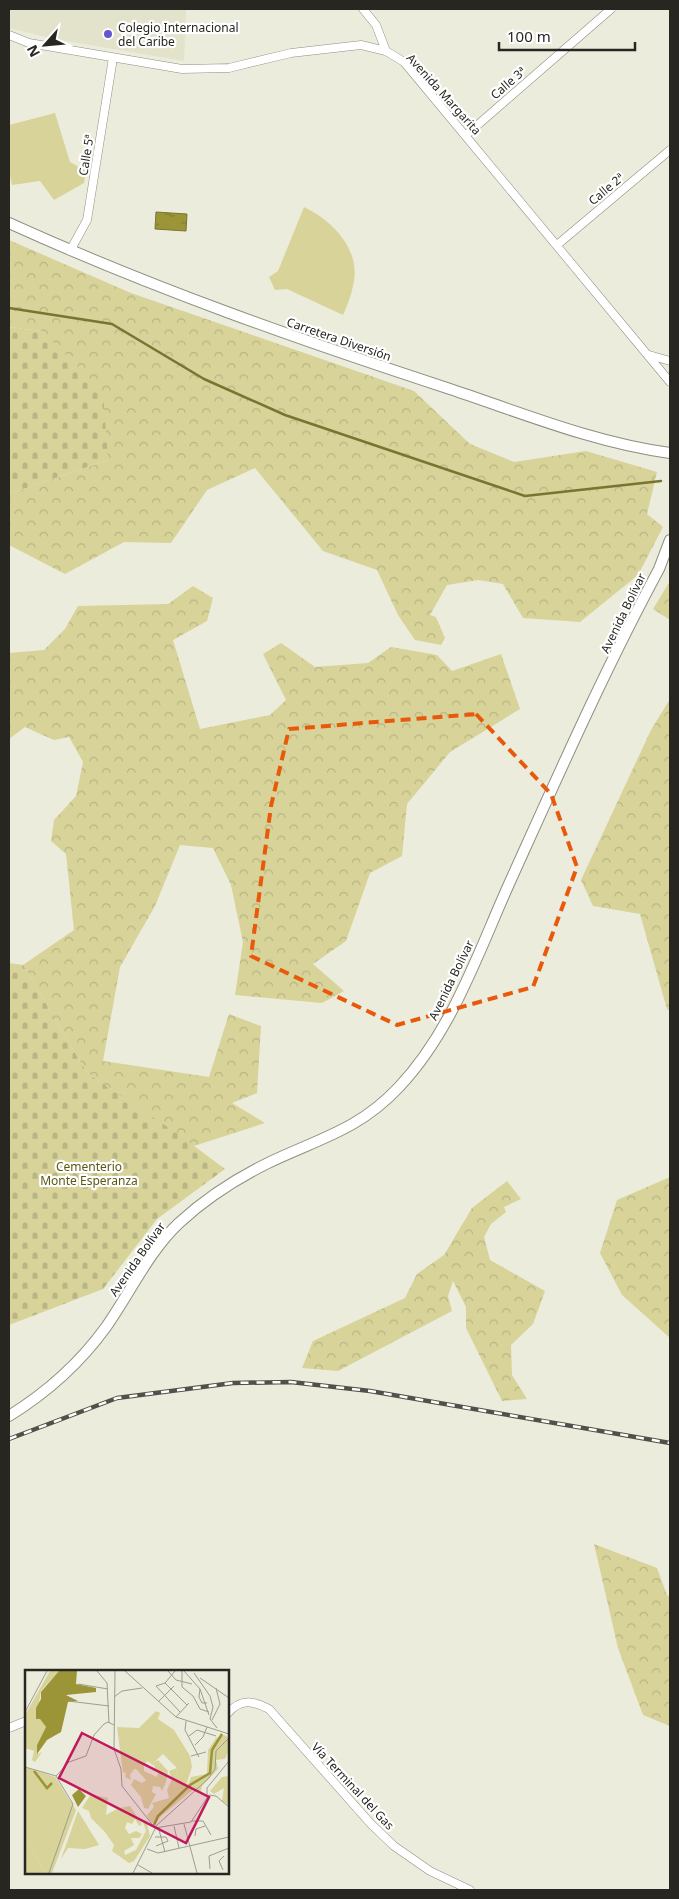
<svg xmlns="http://www.w3.org/2000/svg" width="679" height="1899" font-family="'Noto Sans',sans-serif">
<defs>
<pattern id="forest-crowns" width="20" height="18" patternUnits="userSpaceOnUse" patternTransform="scale(1.25)"><rect width="20" height="18" fill="#d7d399"/><path d="M2 6a3 3 0 1 1 6 0M12 15a3 3 0 1 1 6 0" fill="none" stroke="#b9b584"/></pattern>
<pattern id="cemetery-stones" width="16" height="16" patternUnits="userSpaceOnUse" patternTransform="scale(1.25)"><rect width="16" height="16" fill="#d7d399"/><path d="M2 7V4a2 2 0 0 1 4 0v3zM10 15v-3a2 2 0 0 1 4 0v3z" fill="#b9b584"/></pattern>
<pattern id="water-ripples" width="26" height="14" patternUnits="userSpaceOnUse" patternTransform="scale(1.25)"><rect width="26" height="14" fill="#9c9538"/><path d="M2 4q2-2 4 0t4 0M15 11q2-2 4 0t4 0" fill="none" stroke="#7f792f"/></pattern>
</defs>
<rect width="100%" height="100%" fill="#ececdc"/>
<path fill="#e3e2cb" d="M9,9H186L184,61L54,39L9,28Z"/>
<path fill="url(#forest-crowns)" d="M9,240L131,293L414,391L470,444L514,462L586,451L657,472L647,514L663,527L638,575L580,622L523,618L503,584L478,580L447,585L430,615L436,617L445,638L441,645L415,640L398,615L377,570L323,551L255,468L207,490L171,543L124,542L65,574L9,545V494L108,460L42,331L9,327Z
M670,581V620L653,609Z
M193,586L213,598L207,621L173,640L200,729L270,715L286,700L263,654L281,643L315,667L368,663L391,647L437,655L452,671L501,654L520,709L450,752L407,804L402,856L370,873L346,941L313,964L344,991L322,1003L235,995L243,942L231,885L213,848L180,845L155,906L120,967L103,1061L209,1077L229,1014L261,1026L257,1093L232,1103L265,1123L194,1146L87,1073L23,965L74,930L66,854L51,841L54,820L76,796L83,762L69,737L54,740L25,727L9,739V653L44,650L65,629L78,606L168,604Z
M670,699V1011L667,1009L640,914L593,906L581,880L651,730Z
M670,1177V1338L622,1295L600,1253L617,1200Z
M507,1181L521,1199L504,1207L506,1212L491,1224L484,1237L490,1260L545,1291L533,1324L511,1345L512,1375L527,1399L502,1401L466,1328V1307L453,1281L448,1296L452,1311L338,1371L302,1368L313,1341L405,1298L417,1274L444,1255L472,1208Z
M594,1544L657,1568L667,1595L670,1597V1726L643,1715L618,1648Z"/>
<path fill="url(#cemetery-stones)" d="M9,327L42,331L103,392L108,460L9,494Z
M9,963L23,965L87,1073L178,1134L225,1169L157,1219L103,1289L9,1325Z"/>
<path fill="#d7d399" d="M55,113L70,162L86,171L84,183L54,200L40,181L12,185L9,171V125Z
M304,207C333,221 362,250 353,286C351,296 347,306 343,315L287,289L275,290L269,277L278,271Z"/>
<path fill="url(#water-ripples)" stroke="#797431" d="M156,212L187,214L186,231L155,229Z"/>
<g fill="none" stroke-linecap="round" stroke-linejoin="round">
<path stroke="#797431" stroke-width="2.5" d="M9,308L112,324L204,379L285,415L525,496L661,481"/>
<defs>
<path id="street" d="M363,9L376,25L386,51
M9,35L29,43L182,69L229,68L291,53L361,45L386,51L404,62L670,382
M466,135L611,9
M557,245L670,150
M70,251L87,220L113,58
M649,355L670,361
M228,1713C241,1698 253,1701 269,1709L371,1824L394,1846L430,1871L470,1890
M9,1728L26,1721"/>
<path id="secondary" d="M9,223C152,288 300,340 450,389C522,413 595,443 670,453
M9,1416C46,1393 80,1363 106,1327C130,1293 149,1251 179,1223C205,1199 234,1180 266,1164C317,1139 358,1131 399,1087C452,1031 478,953 509,884C557,778 604,671 659,569L670,540"/>
</defs>
<use href="#street" stroke="#8f8e80" stroke-width="9"/>
<use href="#secondary" stroke="#8f8e80" stroke-width="12"/>
<use href="#street" stroke="#fff" stroke-width="8"/>
<use href="#secondary" stroke="#fff" stroke-width="10"/>
<defs>
<path id="rail" d="M9,1439L117,1398L233,1383L291,1382L370,1391L670,1443"/>
</defs>
<use href="#rail" stroke="#515049" stroke-width="4.5"/>
<use href="#rail" stroke="#fff" stroke-width="2.5" stroke-dasharray="8" stroke-linecap="butt"/>
</g>
<path fill="none" stroke="#e8590c" stroke-width="4" stroke-dasharray="10 6" stroke-linejoin="round" d="M476,714L551,794L577,867L533,987L397,1025L251,956L271,806L289,729Z"/>
<circle fill="#6656cf" stroke="#fff" stroke-width="2" cx="108" cy="34" r="5"/>
<g text-anchor="middle" dominant-baseline="central" stroke-width="4.5" stroke-linejoin="round" paint-order="stroke">
<g font-size="12" fill="#272621" stroke="#fff" text-anchor="start">
<text x="118" y="27">Colegio Internacional<tspan x="118" dy="14">del Caribe</tspan></text>
</g>
<g font-size="12" fill="#272621" stroke="#fff">
<text transform="translate(508 83) rotate(-41)">Calle 3ª</text>
<text transform="translate(444 94) rotate(48)">Avenida Margarita</text>
<text transform="translate(86 155) rotate(-81)">Calle 5ª</text>
<text transform="translate(606 189) rotate(-40)">Calle 2ª</text>
<text transform="translate(339 339) rotate(19)">Carretera Diversión</text>
<text transform="translate(623 613) rotate(-64)">Avenida Bolívar</text>
<text transform="translate(451 980) rotate(-64)">Avenida Bolívar</text>
<text transform="translate(137 1259) rotate(-55)">Avenida Bolívar</text>
<text transform="translate(353 1786) rotate(47)">Vía Terminal del Gas</text>
</g>
<g font-size="12" fill="#5c5712" stroke="#fff">
<text x="89" y="1166">Cementerio<tspan x="89" dy="14">Monte Esperanza</tspan></text>
</g>
</g>
<g transform="translate(25 1670)">
<rect width="204" height="204" fill="#ececdc"/>
<path d="M0,97L30,107L51,140L27,203H21L0,169Z" fill="#d7d399"/>
<path d="M25,1H34L16,21L11,49H15L21,57L12,75L13,84L17,82L10,92L7,90L9,81L0,78V45ZM199,65L204,68V80L200,89L191,90L193,99L177,116L176,122L169,119L136,146L130,155L124,150L122,145L129,137L127,133L144,128L142,120L147,109L144,101L152,98L149,119L163,115L166,107L182,104L183,80L191,68ZM133,90L143,101L141,112L137,121L135,117L128,116L127,122L131,124L123,139L119,138L116,127L106,115L109,109L117,113L121,110L110,98L105,105L106,110L100,107L101,101L109,97L119,96V101L132,107L134,101H128L130,96L126,94ZM204,106V135L197,131L199,118L189,124L185,121L197,107ZM66,124L83,128L81,145L94,138L105,136L117,154L114,156L110,149L107,154L102,152L100,158L104,164L111,161L117,164L114,168H106L109,175L99,181L100,185L111,180L121,161L118,152L121,150L125,166L109,191L104,193L87,181L89,175L80,162L66,148L64,141L57,138ZM53,141L74,175L60,179L43,178L36,189Z" fill="#d7d399"/>
<path d="M0,169L21,203H0Z" fill="#d7d399"/>
<path d="M131,41L135,43L133,49L149,60L165,86L167,97L160,119H149L152,98L138,84L127,94L122,91L119,96L98,103L92,57L114,58Z" fill="#d7d399"/>
<path d="M34,1H52L51,14L71,18V22L41,25L53,31L43,32L36,62L22,70L12,84V75L21,57L15,49H11V38L16,29V22ZM54,119L61,126L53,137L47,125Z" fill="#9c9538"/>
<path fill="none" stroke="#9c9538" stroke-width="2.5" d="M9,101L22,118L27,113M129,155L133,146L165,115L185,103L187,80L197,64"/>
<path fill="none" stroke="#9d9d91" stroke-width="1" d="M72,1L82,13L84,53M90,1L89,79L96,99L97,116L130,158M100,1L151,47L204,64M143,1L151,10L167,14M150,1L140,13L131,16L155,42M157,1V17L168,26L175,39L184,42M159,1L175,19L184,45M169,3L185,26L188,37L185,49L192,58M175,8L204,28M140,13L162,35M53,14L83,19M175,19L174,27L177,33H182M89,27L97,21L117,18M43,31L84,36M134,31L149,16M0,42L22,1M151,47L164,33M187,50L195,34L191,18M161,51L160,60L174,87M164,66L172,60L191,66M170,75L178,67L182,57M166,86L181,82M0,97L31,106M31,106L44,92L61,86L69,65L79,54L83,52L89,55M182,126V118L204,91M167,151H178L186,165M159,154L172,203M149,156L154,178M130,158L166,152L184,125L191,126L204,137M134,160L140,182M170,166L171,159L180,156M130,167H141L143,171L131,176M122,179L133,183L204,167M113,195L127,203M185,199L184,186L204,178M198,200L194,191L199,186M24,203L48,134L31,106M108,203L132,155L183,109L190,99L191,81L204,68"/>
<path fill="#c2185b" fill-opacity="0.15" stroke="#c2185b" stroke-width="2.5" d="M57,63L184,127L161,173L34,108Z"/>
<rect width="204" height="204" fill="none" stroke="#272621" stroke-width="2.5"/>
</g>
<rect width="679" height="1899" fill="none" stroke="#272621" stroke-width="20"/>
<g transform="translate(45 45) rotate(243)" stroke="#ffffff" stroke-width="4" paint-order="stroke">
<path d="M0-4L9 19L0 12L-9 19Z" fill="#272621"/>
<text y="-8" font-size="14" font-weight="bold" text-anchor="middle" fill="#272621">N</text>
</g>
<path d="M499 42v8h136v-8" fill="none" stroke="#272621" stroke-width="2.5"/>
<text x="507" y="42" font-size="15" fill="#272621" stroke="#ffffff" stroke-width="4" paint-order="stroke">100 m</text>
</svg>
